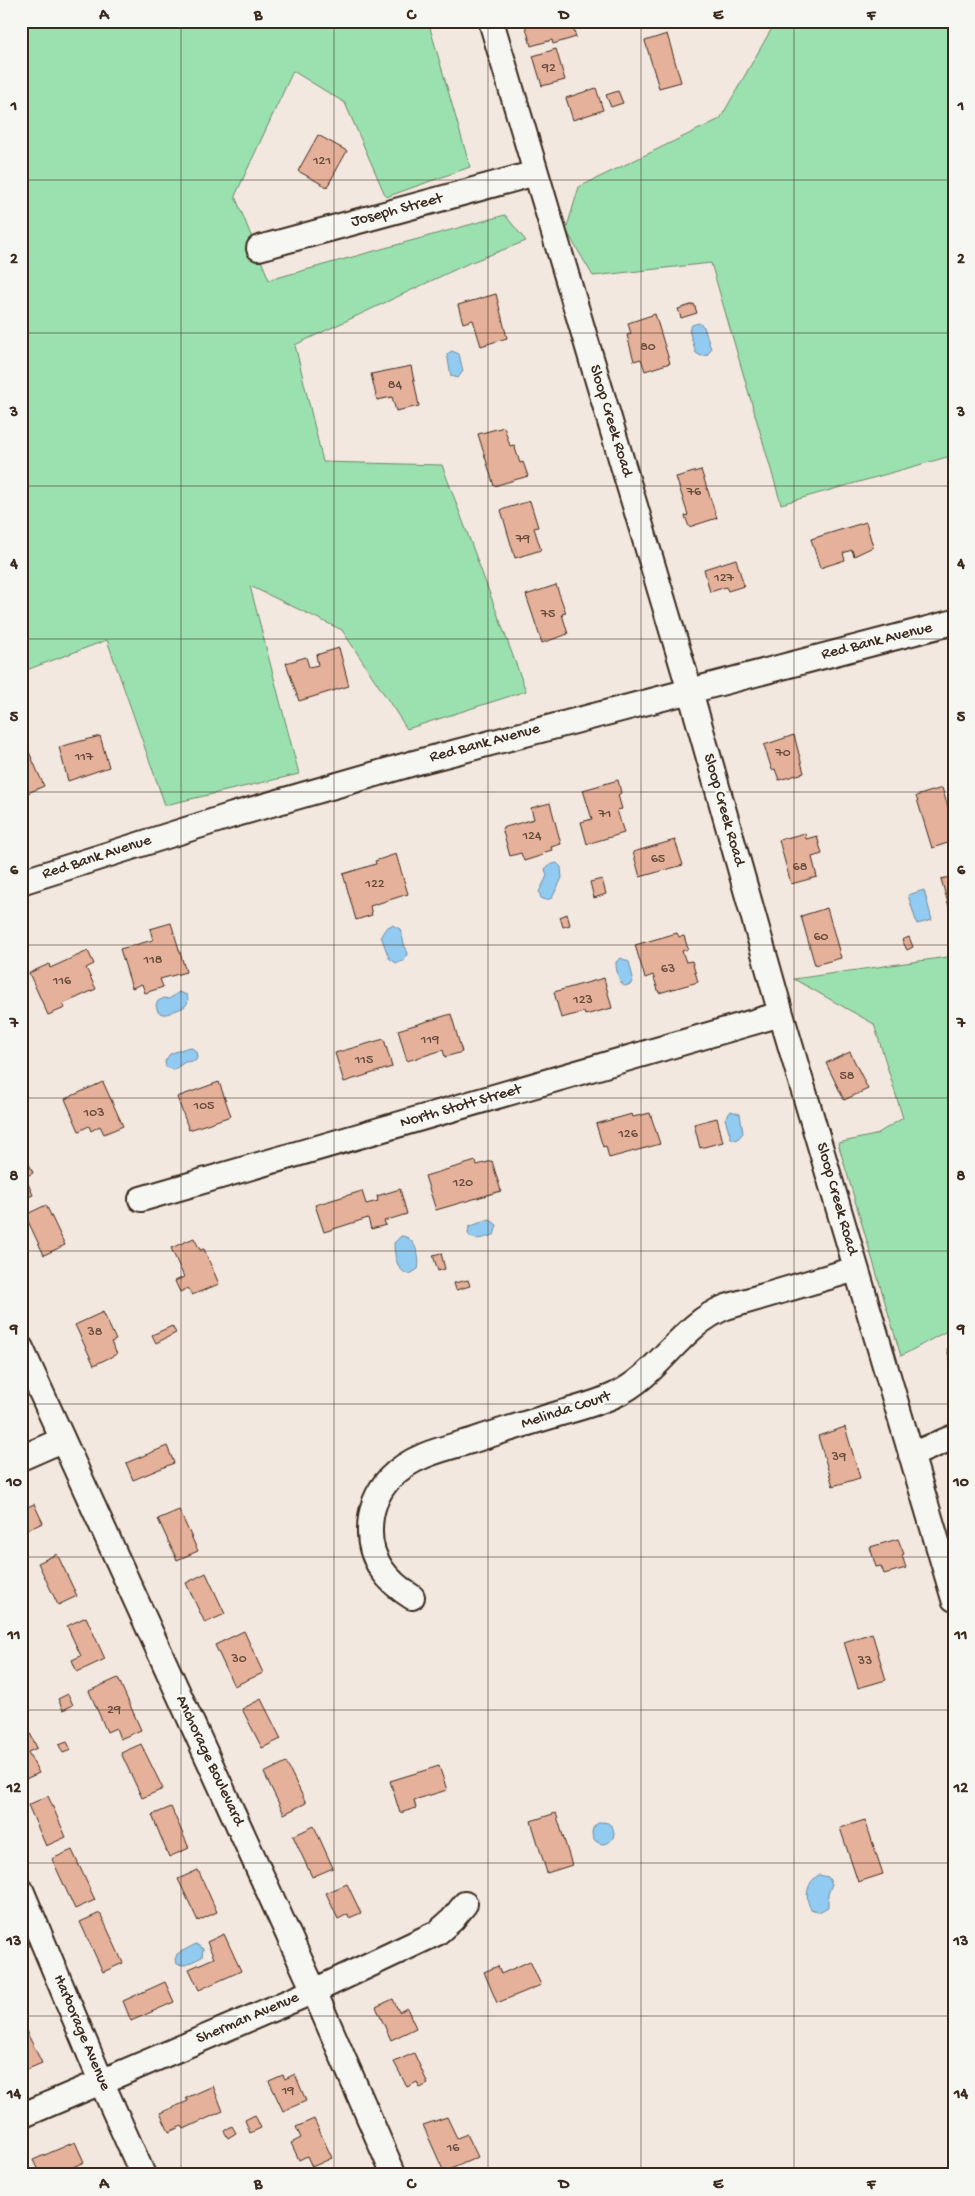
<svg xmlns="http://www.w3.org/2000/svg" width="975" height="2196" font-family="'Gochi Hand',sans-serif">
<rect width="100%" height="100%" fill="#f3e8e0"/>
<filter id="ink" filterUnits="userSpaceOnUse"><feTurbulence type="fractalNoise" baseFrequency=".02" numOctaves="2"/><feDisplacementMap in="SourceGraphic" scale="10" xChannelSelector="R" yChannelSelector="G"/><feConvolveMatrix kernelMatrix="1 2 1 2 8 2 1 2 1" color-interpolation-filters="sRGB"/></filter>
<g filter="url(#ink)">
<path fill="#9be1af" stroke="#6b8666" d="M21,21H428L470,167L386,197L345,103L293,71L235,196L269,280L505,215L526,241L469,263L295,345L323,462L442,465L526,691L407,729L342,630L250,586L299,774L165,805L107,640L21,672Z
M776,21H954V455L781,504L711,263L593,276L566,230L579,187L720,119Z
M954,956V1327L901,1356L838,1143L875,1135L903,1118L874,1024L794,979Z"/>
<path fill="#92cbf1" stroke="#6f8b9d" d="M699,323L704,327L711,349L707,355L701,356L696,353L689,330L692,325Z
M452,351L459,354L463,371L458,378L451,376L447,354Z
M557,863L561,867L562,878L552,898L546,900L541,898L539,892L547,876L545,869L549,865Z
M924,890L932,920L917,924L908,895Z
M392,925L400,929L407,954L404,961L396,963L389,958L381,936L386,928Z
M621,958L629,962L633,978L631,984L625,986C618,982 616,970 616,962Z
M179,992L187,995C190,1005 185,1007 177,1010C170,1012 166,1017 158,1012L156,1005L158,1001L164,998L169,999Z
M190,1047L196,1051L197,1058L195,1061L185,1062L173,1070L166,1067L165,1061L170,1054C177,1051 182,1049 190,1047Z
M731,1111L740,1114L743,1133L737,1140L731,1138L725,1119Z
M489,1219L497,1225L494,1235C485,1237 474,1243 468,1234L469,1227Z
M401,1236C415,1236 421,1258 418,1269L410,1274C397,1273 394,1255 394,1243Z
M592 1833a11 11 0 1 1 22 0a11 11 0 1 1-22 0Z
M819,1875L828,1877L832,1884L828,1894V1907L819,1912L811,1909C804,1898 807,1881 819,1875Z
M196,1944L203,1949L202,1957L185,1965L177,1964L175,1960L177,1954Z"/>
<path fill="#e6b19a" stroke="#3b2a1e" d="M535,21H571L576,37L553,44L552,40L531,46L525,24Z
M667,34L681,82L659,88L645,41Z
M556,49L565,80L542,86L533,56Z
M596,88L603,110L573,120L566,98Z
M618,91L623,103L611,107L606,95Z
M318,135L347,151L327,187L298,171Z
M496,294L507,338L481,346L473,320L463,323L458,305Z
M694,304L697,313L681,318L678,309Z
M655,314L670,363L645,371L641,359L634,361L627,335L631,334L628,323Z
M411,366L419,406L396,411L392,397L377,400L371,374Z
M504,427L510,446L514,445L520,463L523,462L528,476L494,486L478,434Z
M701,470L717,518L689,527L685,516L688,515L676,477Z
M530,501L538,527L534,528L541,550L515,558L501,510Z
M866,522L873,547L854,556L852,550L843,553L845,560L820,568L811,539Z
M736,559L744,586L728,591L726,587L710,592L704,569Z
M556,585L566,613L562,614L568,634L542,643L526,595Z
M339,648L349,686L299,701L286,663L306,657L309,667L318,665L316,655Z
M794,735L804,773L779,780L775,769L772,770L764,745Z
M100,736L109,767L68,781L59,747Z
M29,752L44,786L21,796V756Z
M618,780L621,793L618,795L622,809L617,810L624,833L587,844L581,822L592,819L583,790Z
M942,788L954,826V841L932,848L916,796Z
M550,803L561,844L551,847L552,850L542,853L543,855L524,861L521,853L510,856L502,828L534,819L531,808Z
M805,833L806,839L817,836L822,854L812,857L817,877L791,884L779,840Z
M675,840L683,865L640,877L633,852Z
M396,854L408,894L370,906L372,915L356,920L343,874L376,864L375,861Z
M954,876V924L941,879Z
M602,879L606,894L594,898L590,882Z
M827,908L841,958L815,965L801,916Z
M567,914L570,925L563,927L560,917Z
M171,923L186,972L160,979L163,987L145,993L142,984L132,988L120,949L153,940L150,929Z
M677,933L679,937L684,936L688,949L682,951L686,962L692,961L698,982L659,993L653,975L645,978L635,945Z
M909,937L913,947L907,950L902,940Z
M88,951L94,964L86,968L96,989L63,1004L65,1008L48,1015L29,973L49,964L50,968Z
M604,978L612,1008L585,1015L584,1012L561,1018L554,992Z
M451,1014L462,1052L445,1057L443,1050L407,1061L398,1030Z
M384,1039L392,1067L344,1082L335,1053Z
M850,1052L868,1089L844,1100L826,1063Z
M103,1082L123,1126L104,1134L100,1126L91,1131L89,1126L79,1131L65,1099Z
M219,1082L231,1116L189,1130L177,1097Z
M650,1113L660,1144L609,1158L606,1146L603,1147L596,1124L632,1114L633,1117Z
M717,1118L723,1142L700,1148L694,1124Z
M26,1157L33,1173L25,1177L33,1195L21,1200V1159Z
M476,1161L477,1165L492,1161L501,1191L436,1210L425,1176Z
M400,1189L407,1214L384,1221L386,1225L371,1229L368,1218L324,1232L315,1205L362,1191L366,1204L378,1201L377,1196Z
M46,1205L65,1245L44,1255L25,1215Z
M194,1238L200,1250L204,1249L219,1284L192,1295L188,1288L180,1292L175,1281L184,1277L171,1248Z
M441,1253L445,1269L438,1271L433,1255Z
M468,1280L470,1286L456,1290L454,1283Z
M103,1312L116,1340L111,1342L117,1354L94,1365L75,1325Z
M172,1326L176,1333L156,1343L152,1335Z
M954,1347V1374L947,1349Z
M845,1427L860,1478L833,1486L818,1436Z
M167,1446L174,1463L133,1480L126,1463Z
M34,1504L43,1523L22,1532L26,1541L21,1543V1510Z
M179,1510L198,1551L177,1560L158,1519Z
M898,1539L904,1554L902,1555L906,1568L884,1574L881,1566L876,1567L870,1547Z
M57,1554L77,1596L58,1605L38,1563Z
M206,1573L225,1614L205,1623L186,1583Z
M86,1617L105,1659L77,1672L72,1660L81,1656L67,1626Z
M244,1631L263,1673L234,1686L215,1645Z
M872,1633L886,1680L858,1688L844,1642Z
M118,1678L141,1730L120,1739L116,1728L107,1732L89,1691Z
M68,1694L73,1705L63,1710L58,1699Z
M261,1699L281,1739L262,1748L242,1709Z
M28,1729L37,1748L28,1752L39,1773L21,1781V1731Z
M67,1742L71,1750L63,1753L59,1745Z
M141,1744L163,1789L142,1798L121,1753Z
M286,1762L306,1803L284,1814L264,1773Z
M439,1766L447,1790L414,1800L416,1808L400,1813L390,1781Z
M48,1796L66,1837L46,1846L28,1805Z
M171,1807L189,1848L169,1857L152,1815Z
M556,1813L572,1865L547,1873L531,1821Z
M865,1820L883,1874L858,1882L840,1828Z
M314,1826L333,1868L312,1877L293,1836Z
M72,1850L95,1900L75,1909L52,1859Z
M198,1870L217,1912L198,1921L178,1879Z
M347,1884L361,1913L349,1918L348,1914L338,1919L326,1893Z
M100,1913L123,1963L103,1972L80,1922Z
M224,1934L241,1971L199,1990L189,1969L214,1958L207,1942Z
M530,1961L541,1985L497,2003L484,1972L498,1966L501,1974Z
M165,1982L174,2002L131,2021L123,2001Z
M393,1999L399,2012L407,2008L416,2028L391,2040L376,2007Z
M21,2021L42,2063L21,2072Z
M414,2053L428,2084L420,2088L417,2082L407,2087L394,2062Z
M295,2074L306,2101L283,2111L269,2081L283,2075L285,2079Z
M213,2086L223,2111L184,2129L182,2126L169,2132L160,2113L188,2101L186,2098Z
M255,2115L261,2128L250,2133L245,2120Z
M447,2117L457,2138L467,2134L478,2157L444,2172L423,2125Z
M314,2119L332,2158L312,2167L307,2156L299,2160L291,2143L301,2138L296,2127Z
M232,2126L236,2133L228,2138L224,2131Z
M75,2142L84,2162L55,2175H40L33,2160Z"/>
<g fill="none" stroke-linecap="round" stroke-linejoin="round">
<defs>
<path id="minor" d="M491,21L690,691L781,1014L954,1599
M259,248L536,173
M21,882L233,815L414,763L954,622
M141,1199L781,1014
M21,1348L314,1991L394,2175
M911,1455L954,1437
M21,1458L62,1440
M412,1597C388,1582 369,1560 370,1530C370,1511 376,1493 390,1478C411,1456 442,1449 471,1441C501,1431 531,1422 561,1413C579,1408 598,1403 615,1395C659,1375 680,1325 726,1307L856,1269
M21,1890L101,2081L143,2175
M21,2116L314,1991L437,1933L452,1920L465,1904"/>
</defs>
<use href="#minor" stroke="#3b2a1e" stroke-width="28"/>
<use href="#minor" stroke="#f6f6f2" stroke-width="24"/>
</g>
</g>
<path fill="none" stroke="#3b2a1e" stroke-width="1" stroke-opacity="0.55" d="M181,21V2175M334,21V2175M488,21V2175M641,21V2175M794,21V2175M21,180H954M21,333H954M21,486H954M21,639H954M21,792H954M21,945H954M21,1098H954M21,1251H954M21,1404H954M21,1557H954M21,1710H954M21,1863H954M21,2016H954"/>
<g text-anchor="middle" dominant-baseline="central" stroke-width="5" stroke-linejoin="round" paint-order="stroke">
<g font-size="14" fill="#664c3d">
<text x="549" y="68">92</text>
<text x="322" y="161">121</text>
<text x="648" y="347">80</text>
<text x="395" y="385">84</text>
<text x="694" y="492">76</text>
<text x="523" y="539">79</text>
<text x="724" y="578">127</text>
<text x="548" y="614">75</text>
<text x="783" y="753">70</text>
<text x="84" y="757">117</text>
<text x="605" y="814">71</text>
<text x="532" y="836">124</text>
<text x="658" y="859">65</text>
<text x="800" y="867">68</text>
<text x="375" y="884">122</text>
<text x="821" y="937">60</text>
<text x="153" y="960">118</text>
<text x="668" y="969">63</text>
<text x="62" y="981">116</text>
<text x="583" y="1000">123</text>
<text x="430" y="1040">119</text>
<text x="364" y="1060">115</text>
<text x="847" y="1076">58</text>
<text x="204" y="1106">105</text>
<text x="94" y="1113">103</text>
<text x="628" y="1134">126</text>
<text x="463" y="1183">120</text>
<text x="95" y="1332">38</text>
<text x="839" y="1457">39</text>
<text x="239" y="1659">30</text>
<text x="865" y="1661">33</text>
<text x="114" y="1710">29</text>
<text x="288" y="2091">19</text>
<text x="453" y="2148">16</text>
</g>
<g font-size="16" fill="#3b2a1e" stroke="#f6f6f2">
<text transform="translate(397 211) rotate(-15)">Joseph Street</text>
<text transform="translate(610 421) rotate(73)">Sloop Creek Road</text>
<text transform="translate(877 642) rotate(-14)">Red Bank Avenue</text>
<text transform="translate(485 744) rotate(-15)">Red Bank Avenue</text>
<text transform="translate(723 810) rotate(74)">Sloop Creek Road</text>
<text transform="translate(97 858) rotate(-18)">Red Bank Avenue</text>
<text transform="translate(461 1107) rotate(-16)">North Stott Street</text>
<text transform="translate(836 1199) rotate(74)">Sloop Creek Road</text>
<text transform="translate(566 1411) rotate(-18)">Melinda Court</text>
<text transform="translate(209 1761) rotate(65)">Anchorage Boulevard</text>
<text transform="translate(248 2019) rotate(-23)">Sherman Avenue</text>
<text transform="translate(81 2033) rotate(67)">Harborage Avenue</text>
</g>
</g>
<rect width="975" height="2196" fill="none" stroke="#f6f6f2" stroke-width="55"/>
<rect x="28" y="28" width="920" height="2140" fill="none" stroke="#3b2a1e" stroke-width="2"/>
<g font-size="16" text-anchor="middle" font-weight="bold" fill="#3b2a1e">
<text x="104" y="19">A</text>
<text x="258" y="19">B</text>
<text x="411" y="19">C</text>
<text x="564" y="19">D</text>
<text x="718" y="19">E</text>
<text x="871" y="19">F</text>
<text x="14" y="110">1</text>
<text x="961" y="110">1</text>
<text x="14" y="263">2</text>
<text x="961" y="263">2</text>
<text x="14" y="416">3</text>
<text x="961" y="416">3</text>
<text x="14" y="568">4</text>
<text x="961" y="568">4</text>
<text x="14" y="721">5</text>
<text x="961" y="721">5</text>
<text x="14" y="874">6</text>
<text x="961" y="874">6</text>
<text x="14" y="1027">7</text>
<text x="961" y="1027">7</text>
<text x="14" y="1180">8</text>
<text x="961" y="1180">8</text>
<text x="14" y="1333">9</text>
<text x="961" y="1333">9</text>
<text x="14" y="1486">10</text>
<text x="961" y="1486">10</text>
<text x="14" y="1639">11</text>
<text x="961" y="1639">11</text>
<text x="14" y="1792">12</text>
<text x="961" y="1792">12</text>
<text x="14" y="1945">13</text>
<text x="961" y="1945">13</text>
<text x="14" y="2098">14</text>
<text x="961" y="2098">14</text>
<text x="104" y="2188">A</text>
<text x="258" y="2188">B</text>
<text x="411" y="2188">C</text>
<text x="564" y="2188">D</text>
<text x="718" y="2188">E</text>
<text x="871" y="2188">F</text>
</g>
</svg>
